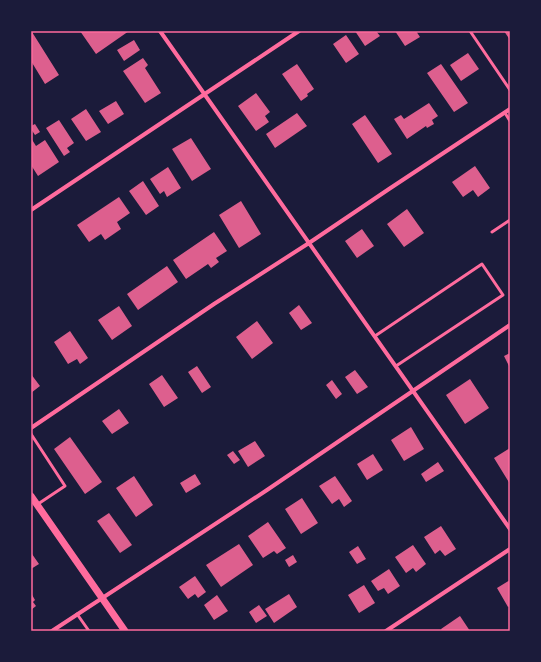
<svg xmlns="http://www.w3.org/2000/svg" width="541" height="662" font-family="Karla,sans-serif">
<rect width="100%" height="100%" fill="#1b1b3a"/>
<path fill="#dd5f8e" d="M80,31H129L96,54Z
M355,31H376L380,36L365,46Z
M395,31H416L420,37L405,46Z
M504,31H510V40Z
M32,32L59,75L45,84L31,61V33Z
M346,35L359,54L346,63L333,44Z
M134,40L140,50L124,61L117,50Z
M468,53L479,69L461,81L450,65Z
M143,58L148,65L145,68L161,93L145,103L123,71Z
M297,64L314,89L307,94L308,96L301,101L282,74Z
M441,64L468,103L454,112L427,73Z
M256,93L270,112L265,116L269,122L256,131L238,106Z
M116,101L124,114L108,124L99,111Z
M429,103L438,116L432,120L434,124L427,128L426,126L407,139L394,119L401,115L404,119Z
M86,109L101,132L86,141L71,119Z
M297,113L307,126L275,148L266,134Z
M365,115L392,154L378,163L352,124Z
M59,120L74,143L67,148L70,152L64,156L46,128Z
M35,124L40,132L35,135L31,129V126Z
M31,138L36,146L45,140L59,162L38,176L31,165Z
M191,138L211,169L192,181L172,149Z
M475,166L490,188L478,197L473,190L463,197L452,182Z
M168,167L181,188L167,197L164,191L160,194L150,179Z
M143,181L159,206L146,215L129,191Z
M119,197L130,213L117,222L121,229L105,240L101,234L89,242L77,225Z
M241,201L261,234L239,248L219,215Z
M407,209L424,233L404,247L387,224Z
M362,229L374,246L357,258L345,241Z
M214,232L227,251L216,258L219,262L211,268L208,264L186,279L173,260Z
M167,266L178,282L138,310L127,294Z
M299,305L312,323L301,330L289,313Z
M119,306L132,326L112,340L98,320Z
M257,321L273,343L252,359L236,337Z
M70,331L88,358L80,364L77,359L68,364L54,342Z
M510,353V368L504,356Z
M197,366L211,387L202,393L188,372Z
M355,370L368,387L357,394L345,377Z
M31,374L40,386L31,393Z
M162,375L178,398L164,407L149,384Z
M470,379L489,408L465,424L446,395Z
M332,380L342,394L336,399L326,385Z
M119,409L129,423L112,434L102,421Z
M411,427L424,449L404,461L391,440Z
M70,437L102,482L85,494L54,449Z
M255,441L265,456L248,467L238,451Z
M510,448V484L494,458Z
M233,451L240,460L234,464L227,455Z
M373,454L383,470L367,480L357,464Z
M438,462L444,471L426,482L421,474Z
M195,474L201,484L186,493L180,483Z
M134,476L153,505L136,517L116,488Z
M335,476L352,501L344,507L339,499L332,504L319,486Z
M302,498L318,523L301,534L285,509Z
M109,513L132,545L120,553L97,521Z
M268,522L286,548L277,554L274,551L263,558L248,536Z
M441,526L456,549L445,556L440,550L435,554L424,537Z
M239,544L253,565L221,587L206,565Z
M413,545L426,564L416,572L413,568L406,573L395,557Z
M358,546L366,559L357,564L349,552Z
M32,554L39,564L31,569V555Z
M293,555L297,562L289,567L285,560Z
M389,569L400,586L388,594L384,588L378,591L371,581Z
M195,576L206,592L198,598L195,594L188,599L179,587Z
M510,580V606L508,607L497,588Z
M364,585L375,603L359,613L348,595Z
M31,593L35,600L33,602L36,606L31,610Z
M289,594L297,607L274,623L265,609Z
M217,595L228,611L214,620L204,605Z
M259,605L267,616L256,623L249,612Z
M460,616L470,631H442L441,629Z"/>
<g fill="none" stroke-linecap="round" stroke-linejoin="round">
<path stroke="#ff6b9d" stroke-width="3" d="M470,31L510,90
M505,113L510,121
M492,232L510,220
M375,336L482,264L503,295L396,366
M31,434L65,486L38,504
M77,614L89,631"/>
<path stroke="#ff6b9d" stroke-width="4" d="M160,31L510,529
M31,210L299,31
M31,428L214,304L309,243L389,189L510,109
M52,631L267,490L510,325
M386,631L510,549"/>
<path stroke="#ff6b9d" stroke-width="7" d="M31,496L125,631"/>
</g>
<rect width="541" height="662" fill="none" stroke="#1b1b3a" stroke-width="64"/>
<rect x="32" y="32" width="477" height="598" fill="none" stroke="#ff6b9d" stroke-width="1.5"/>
</svg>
